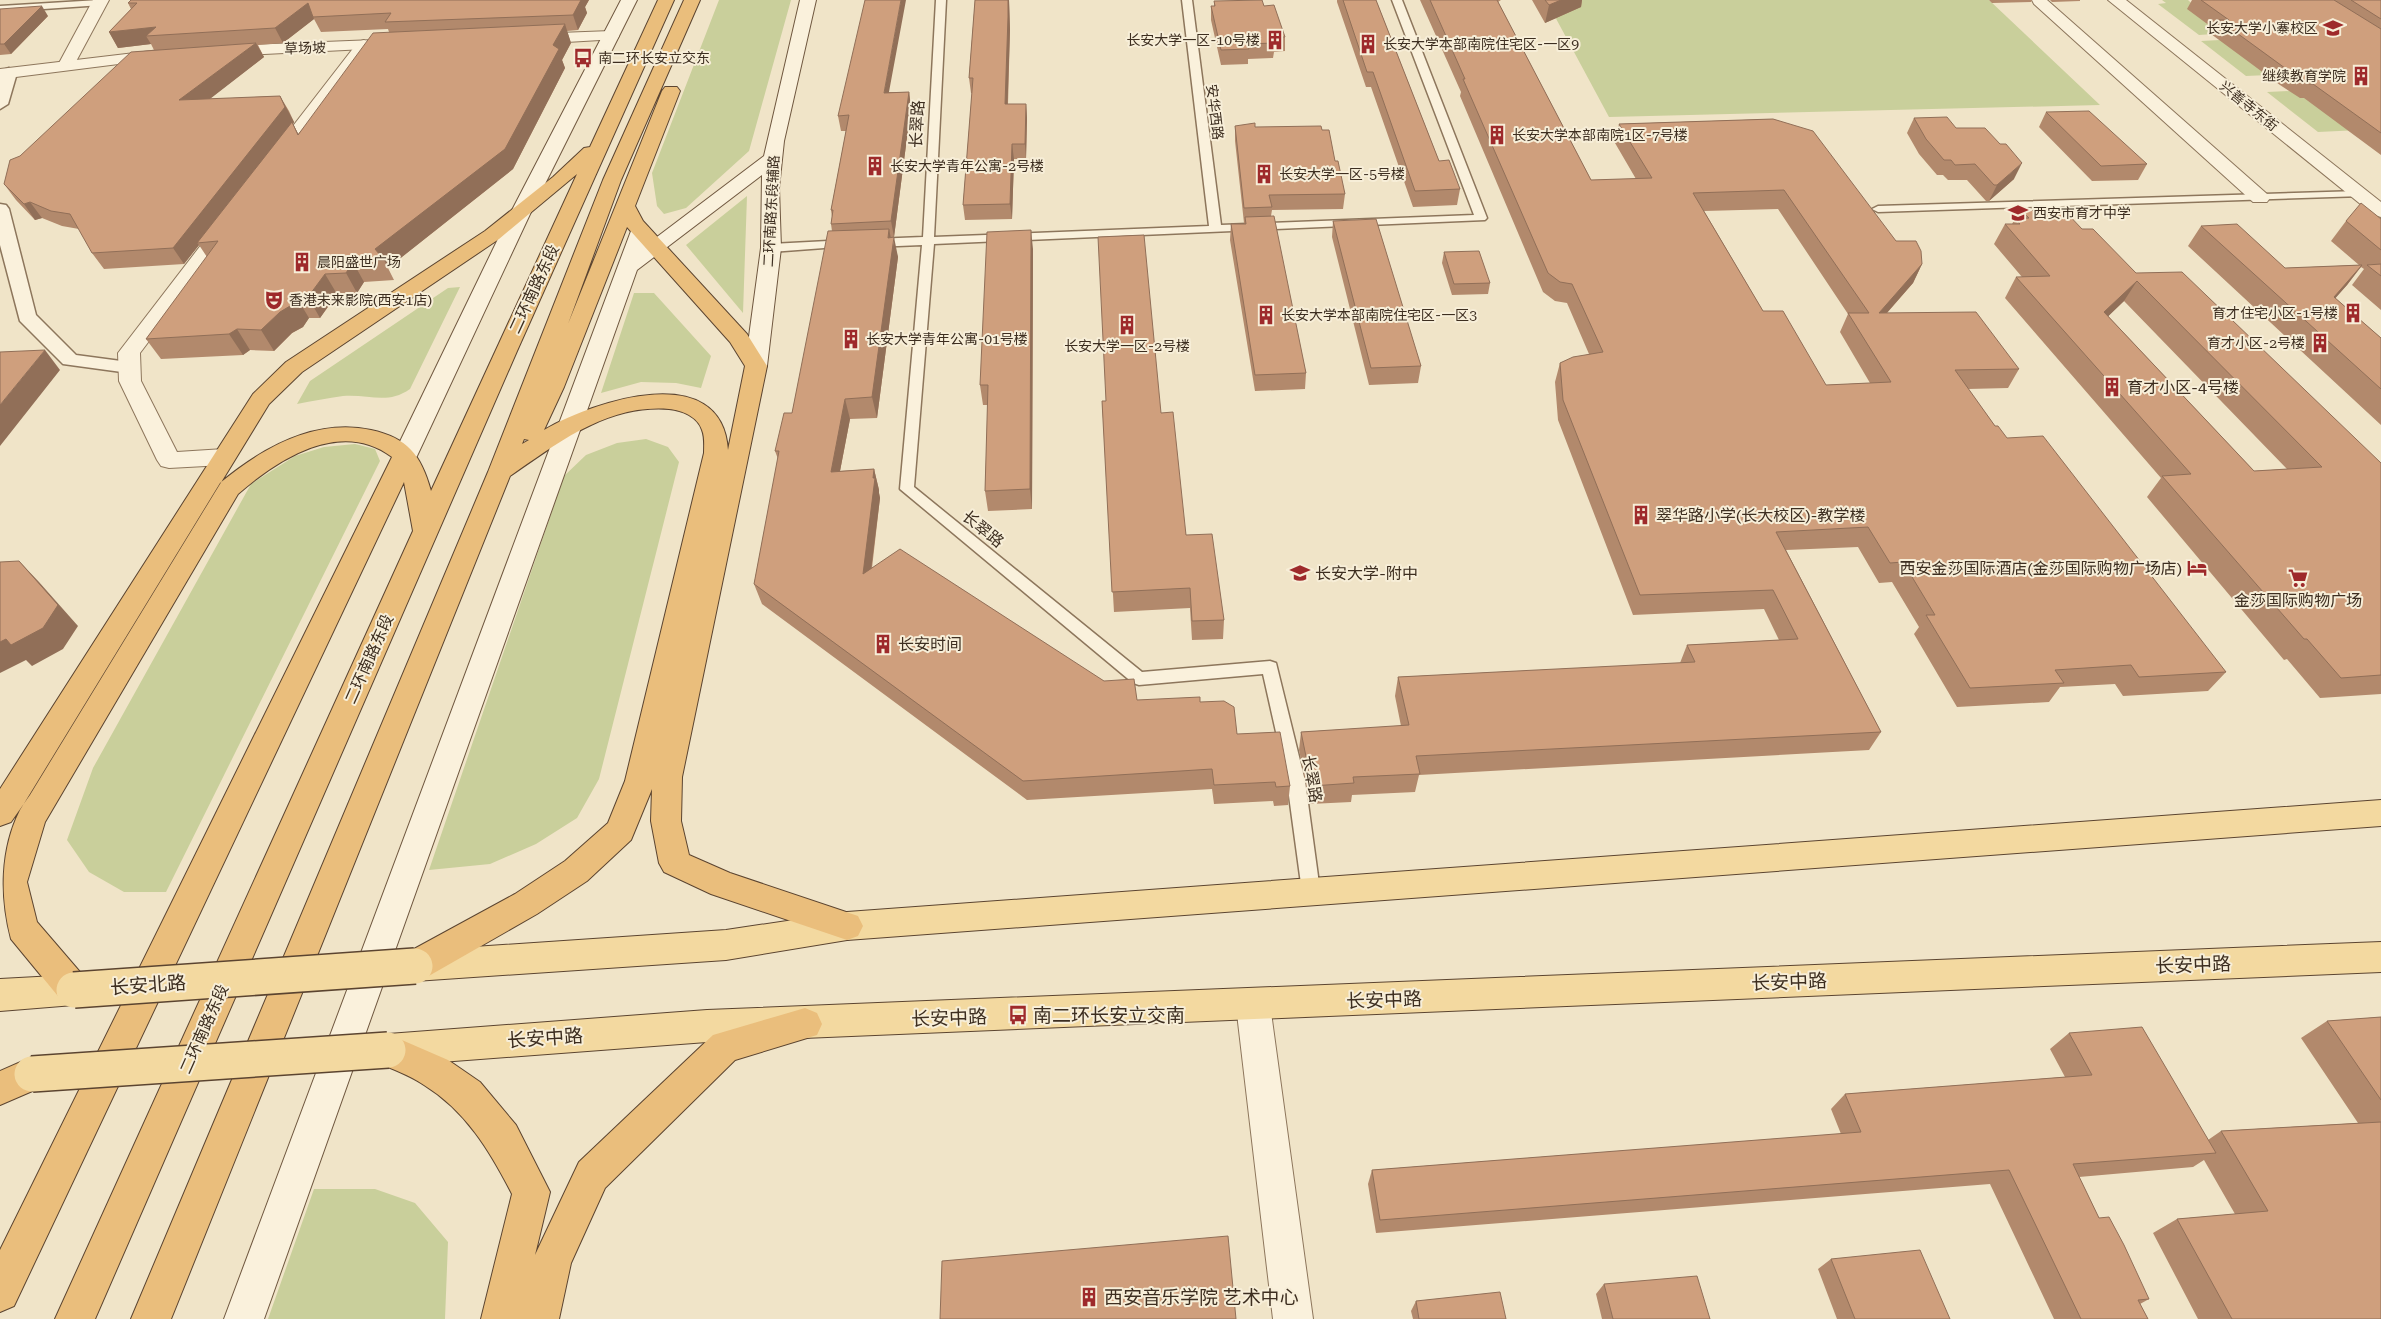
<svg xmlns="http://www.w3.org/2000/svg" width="2381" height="1319" font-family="'Roboto Serif','Noto Sans SC',serif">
<rect width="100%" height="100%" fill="#f0e4c8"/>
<path fill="#c9cf9b" d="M719,0H791L749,151L686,208L664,214L657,206L652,173Z
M1546,0H1989L2100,105L1609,117Z
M2162,0H2188L2268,75L2246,76L2201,41L2220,40L2213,34L2199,35L2158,4L2166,3Z
M2290,91L2381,129L2318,132L2267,92Z
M747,196L743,313L686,245Z
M460,287L410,389C387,405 370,394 343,396C328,398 312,401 297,404L310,381L448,288Z
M634,293H654L711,356L701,388L676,383L641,382L601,393Z
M646,439L668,447L679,462L599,779L577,818L536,844L490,864L429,870L564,476L586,455L617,443Z
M355,444L375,449L380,461L166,892H124L89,872L67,840L93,768L251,484L295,456L324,447Z
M314,1189H375L415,1203L448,1242L445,1319H268Z"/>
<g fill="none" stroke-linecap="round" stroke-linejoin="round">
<defs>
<path id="service" d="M99,0L104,3L102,5L0,12V6Z
M936,0H946L934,237L1209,226L1182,0H1192L1221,225L1474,215L1392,0H1402L1487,218L1485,220L934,244L914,487L1142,672L1270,661L1276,663L1305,781L1320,891L1318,897L1311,899L1304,897L1302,891L1287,781L1263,674L1139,685L1133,683L900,489L922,245L874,247L868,243L874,239L923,237Z
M2359,191L2365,194L2363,196L1878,212L1872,209L1878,206Z
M847,240L851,242V246L771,252L765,248L771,244Z"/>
<path id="pedestrian" d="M9,68L17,73L8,104L0,109V78L4,70Z
M0,204L6,205L9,209L36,315L76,355L136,363L139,367L136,371L129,373L63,364L20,321L0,245Z"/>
<path id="minor" d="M93,0H109L72,69H60L58,65Z
M2032,0H2047L2267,194L2270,198L2267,202H2253L2034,4Z
M364,40L372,45L281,165H269L266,161L269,157L358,42Z
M228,217L235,219L238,223L140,353L141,381L177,452L224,449L232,452L236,457L232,462L224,465L169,468L161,466L157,460L119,381L118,353L221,219Z
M1253,989L1265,994L1270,1005L1313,1319H1273L1236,1005L1241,994Z"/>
<path id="tertiary" d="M2108,0H2126L2381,202V217L2374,215Z
M611,31L619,36L617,39L533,44L525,39L533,34Z
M400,39L408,44L406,47L223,56L215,51L223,46Z
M160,50L166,52L168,55L166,58L0,79V69Z"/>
<path id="secondary" d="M621,0H637L531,212L417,456L413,461L405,464L397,461L393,456L511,212Z
M800,0H816L784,141L779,188L781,248L767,366L764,371L756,373L748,371L745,366L761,248L762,175L637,270L264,1319H224L631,231L634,227H648L651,231L645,246L764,156Z"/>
<path id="primary" d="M2381,800V826L847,940L726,960L415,981L403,977L398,966L403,955L415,951L726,930L847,912Z
M2381,942V972L707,1042L388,1066L376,1062L371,1050L376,1038L388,1034L707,1010Z
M74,975L86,979L91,990L86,1001L74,1005L0,1011V979Z"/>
<path id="trunk" d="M658,0H674L517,351L95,1319H55L413,531L404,482L14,1306L0,1312V1250L392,457C341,418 278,459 238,494L45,822L27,882L37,922L86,979L91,990L86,1001L74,1005L62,1001L11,939C0,897 0,850 20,810L220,483C262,448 315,418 371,430C408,438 421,455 431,491L577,174L499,239L302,372L269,404L30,795L11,822L0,826V789L253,394L286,362L485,231L553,177L584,148L590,147Z
M684,0H700L621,180L568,324L662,91L665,87H677L680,91L635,206L643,221L747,334L767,366L682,777L681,821L689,855L730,873L858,916L863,926L858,936L847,940L711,894L664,872L659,863L651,821L652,789L631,840L587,881L537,914L427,977L415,981L403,977L398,966L403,955L515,894L565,861L608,823L625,781L704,453C704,446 705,437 702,430C698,417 682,410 669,409C607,404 558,443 510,476L171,1319H131L488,472L603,180ZM627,227L730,342L745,366L728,450C722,358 593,401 544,430L564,387ZM524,439L529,440L522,444Z
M805,1008L817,1013L822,1024L817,1035L735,1060L605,1188L571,1263L559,1319H481L512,1194C490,1151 466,1111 424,1085C410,1075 392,1069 376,1062L371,1050L376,1038L388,1034L448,1060L480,1082L516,1125L550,1192L535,1255L579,1162L713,1035Z
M32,1057L44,1062L50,1074L44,1086L0,1105V1071Z"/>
</defs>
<use href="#service" stroke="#8d765c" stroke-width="3"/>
<use href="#pedestrian" stroke="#8d765c" stroke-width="3"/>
<use href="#minor" stroke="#8d765c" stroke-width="2"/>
<use href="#tertiary" stroke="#8d765c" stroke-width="2"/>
<use href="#secondary" stroke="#6f573f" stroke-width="2"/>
<use href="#primary" stroke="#5b4430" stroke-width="2"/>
<use href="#trunk" stroke="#5b4430" stroke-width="2"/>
<use href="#service" fill="#faf1dc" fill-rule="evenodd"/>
<use href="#pedestrian" fill="#faf1dc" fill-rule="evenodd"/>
<use href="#minor" fill="#faf1dc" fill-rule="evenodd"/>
<use href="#tertiary" fill="#faf1dc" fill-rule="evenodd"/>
<use href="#secondary" fill="#faf1dc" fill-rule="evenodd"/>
<use href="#primary" fill="#f3d9a0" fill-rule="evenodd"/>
<use href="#trunk" fill="#eabe7c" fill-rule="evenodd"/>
<defs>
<path id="primary-bridge" d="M74,990L415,966
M32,1074L388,1050"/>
</defs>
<use href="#primary-bridge" stroke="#5b4430" stroke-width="38" stroke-linecap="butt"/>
<use href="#primary-bridge" stroke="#f3d9a0" stroke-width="35"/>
</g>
<path fill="#b2896c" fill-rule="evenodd" d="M131,0H589L585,7L587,13L578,30L567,31L571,43L562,60L565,68L513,169L388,268L394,280L364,282L357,293L337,294L320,318H309L303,327L292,333L274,351L250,350L243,355L161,359L146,339L207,257L199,245L184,264L104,269L92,253L79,229L62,226L42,218L35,220L16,200L4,184L20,156L154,50L151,44L118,48L109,32L131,9L128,3ZM314,19L321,32L388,29L389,32L298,134L293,124L294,122L289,111L280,96L209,99L264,57L258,45L283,43Z
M975,0H1009L1010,30L1008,104H1026L1027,118L1026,159H1014L1012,219L965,220L963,205L972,93H971L969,78Z
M1337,0H1376L1439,161L1460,189L1457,205L1413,207L1371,87H1366L1337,2Z
M1420,0H1501L1498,2L1591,180L1636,179L1615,143L1619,124L1773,119L1896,241L1922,264L1913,283L1887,313L2019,369L2008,388L1968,389L1995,426L2226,672L2208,691L2123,696L2115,684L2060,687L2049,702L1957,707L1914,634L1919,627L1892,582L1879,583L1858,547L1786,550L1881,732L1869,750L1419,775L1415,792L1352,795L1351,802L1310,804L1299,750L1301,732L1401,726L1395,696L1398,677L1680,663L1687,645L1779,640L1764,609L1633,615L1558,420L1555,382L1560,363L1589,354L1567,303L1555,301L1543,292L1460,96L1461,92ZM1778,209L1848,314L1840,332L1870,383L1826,385L1763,311L1704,211Z
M1532,0H1582L1581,7L1545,23Z
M1989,0H2032L2031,2L1992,3Z
M2050,0H2080V1L2052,2Z
M2192,0H2381V155L2304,98H2300L2280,85L2211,34L2214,29L2187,9Z
M1214,1L1264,6L1285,37V51L1274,52L1273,58L1248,59V64L1221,65L1211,20V6H1214Z
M0,9L48,16L11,54L0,55Z
M889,92H909L911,107L894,237H891L898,257L877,418L850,419L840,471L874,469L879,490V493L880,498L872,568L1104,681L1137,700L1200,702L1237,734L1290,786L1288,805L1274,806L1273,801L1214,804L1212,789L1027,800L762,604L754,584L778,459L775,451L792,413L832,231L831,224L832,217L831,210L846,131H841L838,116Z
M2046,112L2147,164L2138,180L2092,181L2039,127Z
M1914,118L1956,128L2014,179L1989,201H1986L1967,180H1948L1943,175H1937L1919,154L1907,133Z
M1235,126L1322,130L1335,161L1345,194L1343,209L1272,210L1271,216L1306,373L1305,389L1255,391L1230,240L1231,224H1245L1244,223L1235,141Z
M2022,211L2082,229L2136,273L2381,463V694L2320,698L2287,659L2284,660L2147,497L2161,478L2005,298L2016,277H2022L1994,244L2005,224H2012L2015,219H2018ZM2124,301L2287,469L2254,471L2108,316Z
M2381,219V310L2352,285L2364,269L2361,267L2347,285L2335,298L2381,338V425L2188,246L2201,226L2285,268L2359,265L2331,241L2346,221Z
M1333,221L1421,366L1418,383L1369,385L1332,237Z
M1033,249L1032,509L988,511L985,491L988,405H983L980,385Z
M1444,252L1490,283L1488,294L1452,295L1442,263Z
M1102,401L1161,413L1186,535L1224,620L1223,639L1192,640L1190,608L1114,612Z
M2381,1017V1319H2198L2153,1233L2177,1219L2235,1214L2204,1160L2193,1167L2079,1177L2099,1218L2149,1299L2140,1304L2148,1319H2054L1990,1184L1376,1233L1368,1184L1372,1170L1841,1134L1831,1109L1845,1094L2065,1077L2050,1049L2069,1033L2208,1140L2221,1131L2358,1123L2301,1038L2327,1021Z
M1831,1259L1950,1319H1837L1818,1269Z
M1604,1284L1710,1319H1602L1596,1294Z
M1416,1301L1506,1319H1413L1411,1311Z"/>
<path fill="#916f58" d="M580,0H589L585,7L587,13L578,30L573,15Z
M901,0H906L886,108L884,93Z
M1008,0H1009L1010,30L1007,119L1005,104Z
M1561,0H1582L1581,7L1545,23L1549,5Z
M308,3L314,19L283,43L275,28Z
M42,6L48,16L11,54L4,44Z
M565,24L571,43L562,60L565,68L513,169L388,268L384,260L375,249L553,45Z
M156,27L146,36L151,44L118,48L109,32Z
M256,43L264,57L188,116L179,100Z
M909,92L911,107L894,237L891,221Z
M280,96L294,122L293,124L302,141L197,243L199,245L184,264L173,248Z
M1026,104L1027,118L1026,159L1025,144Z
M1012,144L1014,159L1012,219L1010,204Z
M2022,163L2014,179L1989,201L1997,185Z
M30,202L42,218L35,220L24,204Z
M889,229L893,248L894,237L898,257L877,418L872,397Z
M1031,230L1033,249L1032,509L1030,489Z
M353,262L364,282L357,293L346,273Z
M1922,264L1913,283L1870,332L1879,313Z
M2362,265L2347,285L2318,318L2334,297Z
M325,274L337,294L320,318L308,297Z
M2137,281L2124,301L2092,332L2104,312Z
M297,298L309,318L303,327L292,333L274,351L261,330L280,312Z
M237,329L250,350L243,355L229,334Z
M45,350L60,370L0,446V405Z
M845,399L850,419L836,492L831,472Z
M874,469L879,490V493L880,498L868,594L863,574Z
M19,561L39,582L78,626L63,649L32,666L26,660L0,673V642Z"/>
<path fill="#cf9f7d" stroke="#916f58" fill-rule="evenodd" d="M131,0H581L573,15L385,22L391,13L313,17L308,3L275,28L146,36L156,27L109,32L137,3H128Z
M865,0H901L884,93L909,92L891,221L831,224L833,210H831L849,115L838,116Z
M975,0H1008V17L1005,104H1026L1025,144H1012L1010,204L963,205L973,78H969Z
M1262,0L1264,6L1274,5L1285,37H1272L1274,43L1247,44L1249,49L1221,50L1211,6H1215L1214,1Z
M1343,0H1376L1439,161L1449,160L1460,189L1415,191L1373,72H1367Z
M1430,0H1497L1591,180L1652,178L1619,124L1773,119L1813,131L1896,241H1916L1921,251L1922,264L1879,313L1976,312L2019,369L1955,370L1995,426H1998L2007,438L2043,436L2226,672L2139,677L2131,665L2055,670L2064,683L1970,688L1926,615H1935L1903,562L1890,563L1868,527L1776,532L1881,732L1416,756L1420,774L1353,777L1354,783L1312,786L1301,732L1409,725L1398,677L1695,662L1687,645L1798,639L1773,590L1640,595L1563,400L1560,363L1573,357L1603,352L1572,284L1560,282L1548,273L1463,79H1465ZM1784,190L1869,313H1848L1891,382L1826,385L1783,311H1763L1693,193Z
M1545,0H1561L1549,5Z
M2201,0H2334L2381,29V133L2313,84H2309L2289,71L2219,20H2229Z
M2351,0H2381V19Z
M42,6L4,44H0V9Z
M565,24L553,45L559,49L505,149L375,249L384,260L353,262L346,273L325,274L308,297L297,298L290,306L280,312L261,330L237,329L229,334L146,339L218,241L197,243L292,122L298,135L373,33Z
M256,43L179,100L280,96L285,107L173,248L92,253L70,214L51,211L30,202L24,204L4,184L10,160L20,156L131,52Z
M2089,111L2147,164L2101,166L2046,112Z
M1947,117L1956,128H1985L2000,144H2006L2022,163L1997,185H1994L1975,164L1955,165L1951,160H1944L1926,139L1914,118Z
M1255,123V127L1321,126L1322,130H1329L1335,161H1338L1345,194L1269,195L1272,207L1244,208L1235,126Z
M2361,203L2381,219V250L2346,221Z
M2063,209L2082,229H2093L2136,273L2182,272L2381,463V675L2341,678L2307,639H2304L2162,476L2191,474L2016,277L2050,276L2005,224H2020L2015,219L2029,218L2022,211ZM2137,281L2322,467L2254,471L2104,312Z
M1274,216L1306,373L1255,375L1231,224H1246L1245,217Z
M1376,219L1421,366L1371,368L1333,221Z
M2237,224L2285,268L2362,265L2334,297L2381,338V389L2201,226Z
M889,229L888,238L894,237L872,397L845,399L831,472L874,469L873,478H875L863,574L900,549L1104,681L1134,679L1137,700L1200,697V702L1224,701L1234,707L1237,734L1280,732L1290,786L1276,787L1275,782L1214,785L1212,769L1023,781L754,584L779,451H775L784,413H792L828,231Z
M1031,230L1030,489L985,491L988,385H980L987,232Z
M1144,235L1161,413L1173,412L1186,535L1212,534L1224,620L1192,621L1190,588L1112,592L1102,401H1106L1098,237Z
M1479,251L1490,283L1454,284L1444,252Z
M2381,264V276L2367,265Z
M45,350L0,405V352Z
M19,561L58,605L43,628L11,645L6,639L0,642V562Z
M2381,1017V1100L2327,1021Z
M2142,1027L2216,1153L2073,1164L2099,1218L2109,1217L2124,1245L2149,1299L2138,1300L2148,1319H2081L2009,1170L1380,1220L1372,1170L1861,1132L1845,1094L2092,1075L2069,1033Z
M2381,1122V1319H2232L2177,1219L2268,1211L2221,1131Z
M1228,1236L1236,1319H940L942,1261Z
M1920,1250L1950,1319H1855L1831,1259Z
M1697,1276L1710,1319H1613L1604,1284Z
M1500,1292L1506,1319H1419L1416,1301Z"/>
<defs>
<symbol id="university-bare" viewBox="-9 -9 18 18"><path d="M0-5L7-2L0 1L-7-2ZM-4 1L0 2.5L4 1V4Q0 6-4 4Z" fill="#9e2a2b" stroke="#f7eed8" stroke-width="2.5" paint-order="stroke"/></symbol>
<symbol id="building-bare" viewBox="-9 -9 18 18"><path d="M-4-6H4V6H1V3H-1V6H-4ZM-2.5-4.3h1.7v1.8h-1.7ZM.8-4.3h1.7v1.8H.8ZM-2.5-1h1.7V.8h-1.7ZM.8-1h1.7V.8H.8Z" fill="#9e2a2b" stroke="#f7eed8" stroke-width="2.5" paint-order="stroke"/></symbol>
<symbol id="bus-bare" viewBox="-9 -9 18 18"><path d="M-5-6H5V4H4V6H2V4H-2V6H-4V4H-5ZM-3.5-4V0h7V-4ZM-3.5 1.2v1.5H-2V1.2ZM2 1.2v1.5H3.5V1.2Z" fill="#9e2a2b" stroke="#f7eed8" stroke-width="2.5" paint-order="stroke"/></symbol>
<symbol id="school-bare" viewBox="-9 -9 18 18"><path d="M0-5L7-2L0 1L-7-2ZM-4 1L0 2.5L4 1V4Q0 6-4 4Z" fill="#9e2a2b" stroke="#f7eed8" stroke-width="2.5" paint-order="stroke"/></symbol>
<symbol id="theatre-bare" viewBox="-9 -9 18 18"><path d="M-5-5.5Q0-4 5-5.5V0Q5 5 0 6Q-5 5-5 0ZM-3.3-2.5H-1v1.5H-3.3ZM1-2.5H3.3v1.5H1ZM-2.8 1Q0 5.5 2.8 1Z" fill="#9e2a2b" stroke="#f7eed8" stroke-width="2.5" paint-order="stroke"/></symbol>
<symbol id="hotel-bare" viewBox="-9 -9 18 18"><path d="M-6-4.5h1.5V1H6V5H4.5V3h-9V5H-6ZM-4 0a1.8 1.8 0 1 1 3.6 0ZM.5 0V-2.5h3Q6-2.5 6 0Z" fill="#9e2a2b" stroke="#f7eed8" stroke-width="2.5" paint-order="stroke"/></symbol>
<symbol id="supermarket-bare" viewBox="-9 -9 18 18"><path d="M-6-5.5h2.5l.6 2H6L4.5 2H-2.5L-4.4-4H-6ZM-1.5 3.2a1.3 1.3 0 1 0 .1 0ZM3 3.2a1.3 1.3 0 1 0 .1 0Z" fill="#9e2a2b" stroke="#f7eed8" stroke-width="2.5" paint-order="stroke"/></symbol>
</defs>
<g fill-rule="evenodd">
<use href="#university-bare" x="2319" y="14" width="28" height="28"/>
<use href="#building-bare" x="1261" y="26" width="28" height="28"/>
<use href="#building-bare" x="1354" y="30" width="28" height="28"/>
<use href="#bus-bare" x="569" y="44" width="28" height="28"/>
<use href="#building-bare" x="2347" y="62" width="28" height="28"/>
<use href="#building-bare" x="1483" y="121" width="28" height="28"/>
<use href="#building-bare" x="861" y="152" width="28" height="28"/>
<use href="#building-bare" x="1250" y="160" width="28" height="28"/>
<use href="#school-bare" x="2004" y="199" width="28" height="28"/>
<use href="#building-bare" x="288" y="248" width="28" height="28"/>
<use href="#theatre-bare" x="260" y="286" width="28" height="28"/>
<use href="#building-bare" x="2339" y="299" width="28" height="28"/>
<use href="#building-bare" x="1252" y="301" width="28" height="28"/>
<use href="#building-bare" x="1113" y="311" width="28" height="28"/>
<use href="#building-bare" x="837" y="325" width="28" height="28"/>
<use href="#building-bare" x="2306" y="329" width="28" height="28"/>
<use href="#building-bare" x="2098" y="373" width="28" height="28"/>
<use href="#building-bare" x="1627" y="501" width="28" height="28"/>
<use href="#hotel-bare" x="2183" y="554" width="28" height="28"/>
<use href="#school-bare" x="1286" y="559" width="28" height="28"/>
<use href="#supermarket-bare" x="2284" y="564" width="28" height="28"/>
<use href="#building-bare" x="869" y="630" width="28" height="28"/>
<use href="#bus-bare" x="1004" y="1001" width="28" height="28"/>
<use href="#building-bare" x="1075" y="1283" width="28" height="28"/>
</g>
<g text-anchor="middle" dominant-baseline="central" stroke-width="4" stroke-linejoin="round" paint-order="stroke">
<g font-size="14" fill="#3d2e20" stroke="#f7eed8" text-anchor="start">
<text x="2318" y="28" text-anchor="end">长安大学小寨校区</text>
<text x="1260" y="40" text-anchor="end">长安大学一区-10号楼</text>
<text x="1383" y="44">长安大学本部南院住宅区-一区9</text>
<text x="598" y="58">南二环长安立交东</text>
<text x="2346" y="76" text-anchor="end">继续教育学院</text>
<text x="1512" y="135">长安大学本部南院1区-7号楼</text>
<text x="890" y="166">长安大学青年公寓-2号楼</text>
<text x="1279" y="174">长安大学一区-5号楼</text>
<text x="2033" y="213">西安市育才中学</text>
<text x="317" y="262">晨阳盛世广场</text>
<text x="289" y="300">香港未来影院(西安1店)</text>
<text x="2338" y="313" text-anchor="end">育才住宅小区-1号楼</text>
<text x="1281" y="315">长安大学本部南院住宅区-一区3</text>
<text x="866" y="339">长安大学青年公寓-01号楼</text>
<text x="2305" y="343" text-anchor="end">育才小区-2号楼</text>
<text x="1127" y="346" text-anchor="middle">长安大学一区-2号楼</text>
</g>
<g font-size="14" fill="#3d2e20" stroke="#f7eed8">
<text transform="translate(305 48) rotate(-2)">草场坡</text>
<text transform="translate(2249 106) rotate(39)">兴善寺东街</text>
<text transform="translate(1215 112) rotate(83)">安华西路</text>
<text transform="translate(771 211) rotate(-87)">二环南路东段辅路</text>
</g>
<g font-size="16" fill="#3d2e20" stroke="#f7eed8">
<text transform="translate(917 124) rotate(-87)">长翠路</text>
<text transform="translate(534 289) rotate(-65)">二环南路东段</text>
<text transform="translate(983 529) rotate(39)">长翠路</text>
<text transform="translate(369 659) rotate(-66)">二环南路东段</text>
<text transform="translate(1312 779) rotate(80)">长翠路</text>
<text transform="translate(204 1029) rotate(-66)">二环南路东段</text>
</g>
<g font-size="16" fill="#3d2e20" stroke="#f7eed8" text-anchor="start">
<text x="2127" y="387">育才小区-4号楼</text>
<text x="1656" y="515">翠华路小学(长大校区)-教学楼</text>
<text x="2182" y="568" text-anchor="end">西安金莎国际酒店(金莎国际购物广场店)</text>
<text x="1315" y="573">长安大学-附中</text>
<text x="2298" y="600" text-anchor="middle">金莎国际购物广场</text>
<text x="898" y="644">长安时间</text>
</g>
<g font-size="19" fill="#3d2e20" stroke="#f7eed8">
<text transform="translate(2193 965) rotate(-2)">长安中路</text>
<text transform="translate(1789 982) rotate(-2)">长安中路</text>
<text transform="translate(148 985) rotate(-4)">长安北路</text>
<text transform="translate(1384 1000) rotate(-2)">长安中路</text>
<text transform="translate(949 1018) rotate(-2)">长安中路</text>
<text transform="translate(545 1038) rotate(-4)">长安中路</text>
</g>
<g font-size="19" fill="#3d2e20" stroke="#f7eed8" text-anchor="start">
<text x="1033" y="1015">南二环长安立交南</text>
<text x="1104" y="1297">西安音乐学院 艺术中心</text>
</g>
</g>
</svg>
